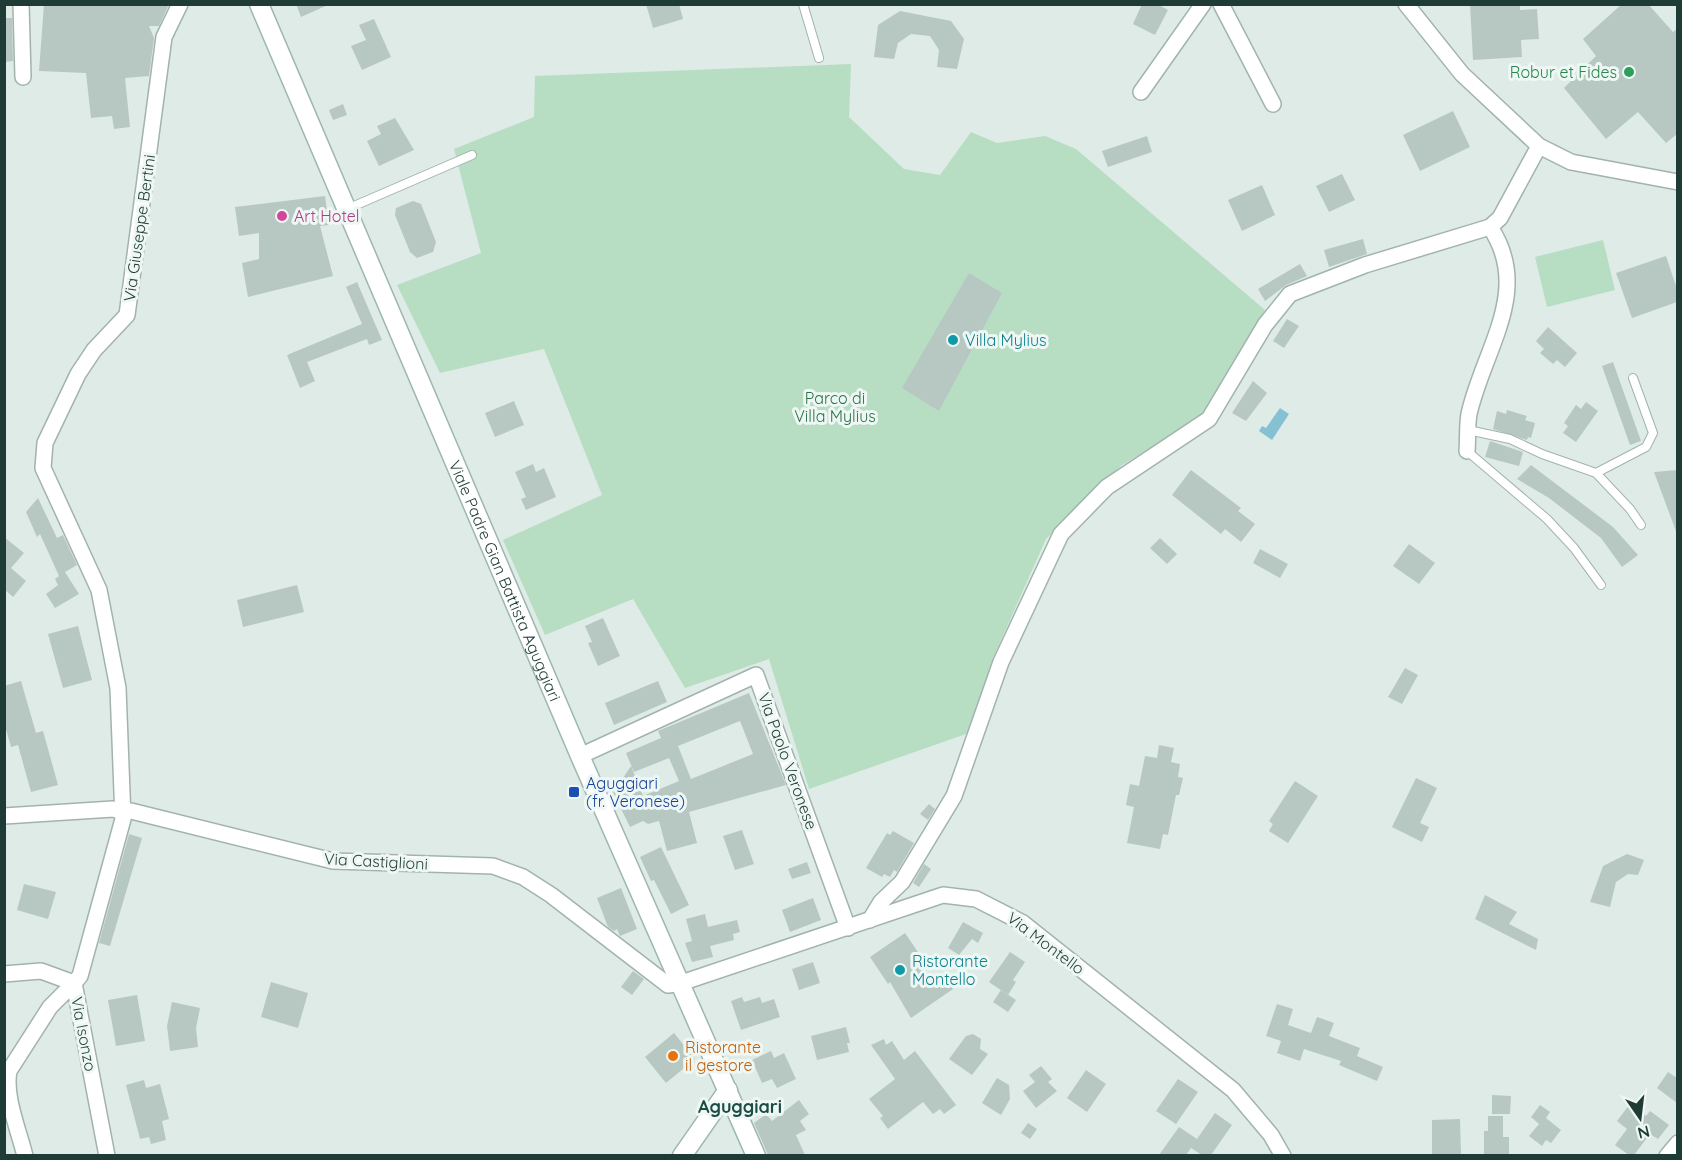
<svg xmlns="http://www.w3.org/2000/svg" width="1682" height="1160" font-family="Quicksand,sans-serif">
<rect width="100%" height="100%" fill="#dfebe6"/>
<path fill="#b7ddc3" d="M851,64L849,117L904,169L940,175L971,132L997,143L1045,136L1076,149L1265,310L1223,391L1197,420L1122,465L1046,539L993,658L978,714L966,734L809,789L769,659L685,688L633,599L545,635L503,540L602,495L544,349L440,373L397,285L481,253L454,149L534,117L535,76Z
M1603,240L1615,290L1547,307L1535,257Z"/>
<path fill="#84c1d2" d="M1280,408L1289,414L1272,440L1259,431L1262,426L1266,428Z"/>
<path fill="#b7c8c2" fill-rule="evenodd" d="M44,4H169L159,26H149L154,38L149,76L125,78L130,127L114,129L112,116L91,118L86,73L39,71Z
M296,4H330L301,17Z
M646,4H679L683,19L653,28Z
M1142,4H1157L1168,10L1155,35L1133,24Z
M1470,4H1520V10L1537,9L1539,39L1521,40L1522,57L1473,60Z
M1622,4H1648L1673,32L1677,29V134L1666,143L1638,112L1606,139L1564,88L1596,56L1583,39Z
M900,11L951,21L964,39L957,69L937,67L939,50L930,36L911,34L898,43L894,59L874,57L878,25Z
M4,18H12L13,61L4,62Z
M374,19L391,57L362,70L351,46L366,40L359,25Z
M343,104L347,115L333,120L329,110Z
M1453,111L1470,147L1420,171L1403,135Z
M395,118L414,150L379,166L367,141L381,134L377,126Z
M1147,136L1152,152L1108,167L1102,151Z
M1342,174L1355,200L1329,212L1316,186Z
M1262,185L1275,215L1242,231L1228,200Z
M325,196L329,225L320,226L333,276L248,297L242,263L259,259V233L239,236L235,207Z
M413,201L421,204L436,242L433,252L417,258L410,252L395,215L396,208Z
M1363,239L1367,254L1329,267L1324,250Z
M1666,256L1677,289V302L1632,318L1616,273Z
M1300,264L1307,276L1286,285L1265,301L1258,289Z
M969,273L1002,293L939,411L902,388Z
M357,282L382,340L369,345L367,339L307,362L315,381L300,388L287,355L362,324L346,287Z
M1287,319L1299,326L1284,348L1273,341Z
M1548,327L1577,353L1565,367L1557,360L1553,364L1540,353L1544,349L1536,341Z
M1613,362L1641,441L1630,445L1602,366Z
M1253,381L1267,393L1246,421L1232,413Z
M514,401L524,425L495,437L485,413Z
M1586,402L1598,411L1576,442L1563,433L1568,426L1564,423L1576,405L1581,409Z
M1507,410L1527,416L1525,420L1535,423L1531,438L1528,437L1527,440L1493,429L1497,411L1506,414Z
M1490,441L1523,452L1519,466L1485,457Z
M533,464L536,472L544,468L556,497L526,510L521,499L526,497L515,472Z
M1531,465L1613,527L1638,555L1622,567L1601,538L1549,498L1517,479Z
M1191,470L1241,508L1238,511L1255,524L1241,542L1225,529L1221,534L1172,495Z
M1677,470V534L1654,472Z
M38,498L57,538L63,535L77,565L65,572L79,594L55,608L46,594L58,585L55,579L59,576L40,534L37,537L26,512Z
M4,537L24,553L11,568L26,581L13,597L4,589Z
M1160,538L1177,554L1167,564L1150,548Z
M1409,544L1435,563L1419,584L1393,566Z
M1260,549L1288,564L1280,578L1253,563Z
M297,585L304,612L243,627L237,600Z
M603,618L620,656L598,666L588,643L592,642L585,626Z
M78,626L92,680L63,688L48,634Z
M1405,668L1418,675L1402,704L1388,697Z
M21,681L36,733L43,731L58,785L31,792L18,745L11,747L4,722V686Z
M658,681L667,702L614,725L605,703Z
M749,693L786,785L689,812L697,843L667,851L659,821L648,824L643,821L630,827L609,785L623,778L631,766L643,796L679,781L669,758L634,772L626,753L661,738L658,731ZM740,721L753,754L691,779L678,746Z
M1159,745L1174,748L1171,762L1180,764L1178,777L1183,778L1179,795H1176L1168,835L1163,834L1160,849L1127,843L1134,807L1126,805L1130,784L1139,786L1145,756L1157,758Z
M1416,778L1437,788L1420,823L1429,827L1422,842L1392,827Z
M1295,781L1318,796L1288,843L1269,831L1273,824L1269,821Z
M929,804L935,809L928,820L920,814Z
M742,830L754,864L735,870L723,836Z
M893,831L914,843L897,872L894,870L890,877L884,874L882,877L866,868L887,833L890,835Z
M129,834L142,838L110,946L99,943Z
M661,847L689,905L671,914L654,880L651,881L640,857Z
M1627,854L1644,860L1638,875L1628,874L1616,882L1610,907L1590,902L1603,866Z
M807,862L811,873L792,879L788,869Z
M924,864L931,869L919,887L913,883Z
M24,884L56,892L48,919L17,910Z
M621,888L637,929L620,936L617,929L614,931L608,927L597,898Z
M1485,895L1517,912L1509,924L1538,939L1536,950L1475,919Z
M813,898L821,920L790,932L782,910Z
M705,914L708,927L737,920L740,932L733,934L734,940L710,946L713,957L692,962L685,943L692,941L686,919Z
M963,922L983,933L978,943L972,939L959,955L948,948Z
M905,933L922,958L917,962L931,984L943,975L953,989L911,1018L890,982L888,984L870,957Z
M1010,952L1025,962L1013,980L1016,982L1008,995L989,982Z
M813,962L820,983L799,990L792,969Z
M633,971L644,979L632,995L621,987Z
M271,982L308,993L298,1028L261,1017Z
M1001,990L1016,1000L1008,1012L993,1002Z
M137,995L145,1041L116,1046L108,1000Z
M742,997L744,1002L760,997L762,1003L774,999L780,1017L741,1030L731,1001Z
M172,1002L200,1008L196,1028L198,1047L170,1051L167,1026Z
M1277,1004L1293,1009L1288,1025L1311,1033L1317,1017L1334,1023L1329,1036L1360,1048L1357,1056L1383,1067L1377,1081L1339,1065L1341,1061L1304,1049L1300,1061L1277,1053L1281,1041L1266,1036Z
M846,1027L850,1043H847L849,1052L817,1060L811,1036Z
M674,1033L695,1059L666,1083L645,1057Z
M973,1034L981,1039L980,1049L988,1054L972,1075L949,1059L966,1036Z
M884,1039L886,1045L892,1041L904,1060L915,1051L956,1105L944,1114L940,1109L933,1114L923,1102L888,1129L880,1118L883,1116L869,1099L895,1079L871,1045Z
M771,1051L774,1058L784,1053L796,1079L777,1088L772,1079L762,1083L752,1060Z
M1041,1066L1052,1079L1048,1082L1057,1091L1036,1108L1023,1091L1035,1082L1029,1075Z
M1086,1070L1106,1084L1087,1112L1067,1098Z
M1668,1072L1677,1078V1103L1657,1088Z
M997,1078L1009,1085L1010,1099L1001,1115L982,1103Z
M1178,1079L1198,1092L1176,1124L1156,1111Z
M144,1080L146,1088L160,1084L169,1119L162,1121L166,1140L151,1144L149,1137L140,1139L126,1085Z
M1492,1095L1511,1096L1510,1114H1492Z
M799,1100L809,1114L800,1121L806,1130L796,1135L805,1155H768L754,1123L766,1114L772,1121Z
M1630,1104L1646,1116L1650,1111L1669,1125L1658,1139L1650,1134L1634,1155H1629L1615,1145L1627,1129L1617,1121Z
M1540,1105L1550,1112L1546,1118L1561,1130L1551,1143L1546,1140L1542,1146L1529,1136L1539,1124L1531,1117Z
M1215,1113L1232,1125L1211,1155H1202L1191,1148L1186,1155H1159L1179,1127L1197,1139Z
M1488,1116H1503V1137H1509V1155H1484V1131H1488Z
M1460,1119L1461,1155H1432V1120Z
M1028,1123L1037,1129L1030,1139L1021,1133Z"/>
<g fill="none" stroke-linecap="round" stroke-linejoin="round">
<defs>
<path id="lane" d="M803,4L819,58
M347,209L472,155
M1468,430L1510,439L1542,454L1596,473L1630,509L1641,525
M1467,451L1547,519L1574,548L1601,585
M1596,473L1646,447L1653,433L1633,378"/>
<path id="street" d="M21,4L23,77
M1221,4L1273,104
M1406,4L1462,74L1539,146L1571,162L1678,182
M1141,92L1203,4
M1467,451C1468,439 1467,425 1469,414C1483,350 1533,291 1490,227
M580,756L756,675L848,928
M4,816L113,809L122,812L131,811L333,861L493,866L523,877L551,895L668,985L681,983L943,895L976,899L1023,923L1233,1090L1271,1135L1283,1156
M870,920L881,902L902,882L954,796L1001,662L1061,534L1107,487L1209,419L1265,325L1290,294L1365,265L1490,227L1500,218L1539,146
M4,974L41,971L74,983L50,1007L9,1071C4,1096 19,1131 25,1156
M107,1156L74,983L80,976L123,819L118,688L99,590L43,468L45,443L78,374L94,350L127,315L164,37L180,4
M1667,1156L1678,1143"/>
<g id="secondary">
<path id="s1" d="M259,4L580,756L756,1156"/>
<path d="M682,1156L728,1090"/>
</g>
</defs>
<use href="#lane" stroke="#a2b3ad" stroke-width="10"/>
<use href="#street" stroke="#a2b3ad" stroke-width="18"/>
<use href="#secondary" stroke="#9db7af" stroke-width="21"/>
<use href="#lane" stroke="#fff" stroke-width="8"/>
<use href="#street" stroke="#fff" stroke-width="15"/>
<use href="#secondary" stroke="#fff" stroke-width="18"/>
</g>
<circle fill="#2e9e5b" stroke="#eff7f4" stroke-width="2" cx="1629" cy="72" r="6"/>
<circle fill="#d1479c" stroke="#eff7f4" stroke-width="2" cx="282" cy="216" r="6"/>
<g fill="#0f9aa8" stroke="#eff7f4" stroke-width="2">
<circle cx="953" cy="340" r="6"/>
<circle cx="900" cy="970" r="6"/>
</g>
<rect fill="#1a4fb4" stroke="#eff7f4" stroke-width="2" x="568" y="786" width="12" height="12" rx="3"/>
<circle fill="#e8710a" stroke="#eff7f4" stroke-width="2" cx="673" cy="1056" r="6"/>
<g text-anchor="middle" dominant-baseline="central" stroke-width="6" stroke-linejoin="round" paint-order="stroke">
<g font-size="16" fill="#27864d" stroke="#eff7f4" text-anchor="end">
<text x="1617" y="72">Robur et Fides</text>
</g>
<g font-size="16" fill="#b23c85" stroke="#eff7f4" text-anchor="start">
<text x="294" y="216">Art Hotel</text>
</g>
<g font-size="16" fill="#1f3b35" stroke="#eff7f4">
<text transform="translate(139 228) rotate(-82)">Via Giuseppe Bertini</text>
<text stroke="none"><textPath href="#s1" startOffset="627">Viale Padre Gian Battista Aguggiari</textPath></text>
<text transform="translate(788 761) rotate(70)">Via Paolo Veronese</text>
<text transform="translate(376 861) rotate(3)">Via Castiglioni</text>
<text transform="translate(1046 943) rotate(37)">Via Montello</text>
<text transform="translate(84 1034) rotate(79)">Via Isonzo</text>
</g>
<g font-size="16" fill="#0d838f" stroke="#eff7f4" text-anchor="start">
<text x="965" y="340">Villa Mylius</text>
<text x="912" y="961">Ristorante<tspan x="912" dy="18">Montello</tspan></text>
</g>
<g font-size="16" fill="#29734a" stroke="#eff7f4">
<text x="835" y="398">Parco di<tspan x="835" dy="18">Villa Mylius</tspan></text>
</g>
<g font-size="16" fill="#164399" stroke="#eff7f4" text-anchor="start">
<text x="586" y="783">Aguggiari<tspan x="586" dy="18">(fr. Veronese)</tspan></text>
</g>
<g font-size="16" fill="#c56008" stroke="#eff7f4" text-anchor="start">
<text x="685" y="1047">Ristorante<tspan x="685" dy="18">il gestore</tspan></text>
</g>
<g font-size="18" font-weight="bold" fill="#1b4d44" stroke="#eff7f4">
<text x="740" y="1106">Aguggiari</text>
</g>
</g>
<rect width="1682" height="1160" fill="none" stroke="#1f3b35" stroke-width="12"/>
<g transform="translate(1640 1118) rotate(166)" stroke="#eff7f4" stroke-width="4.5" paint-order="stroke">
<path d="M0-4.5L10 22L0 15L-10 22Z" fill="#1f3b35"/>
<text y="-9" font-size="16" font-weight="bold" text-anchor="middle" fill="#1f3b35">N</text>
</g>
</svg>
